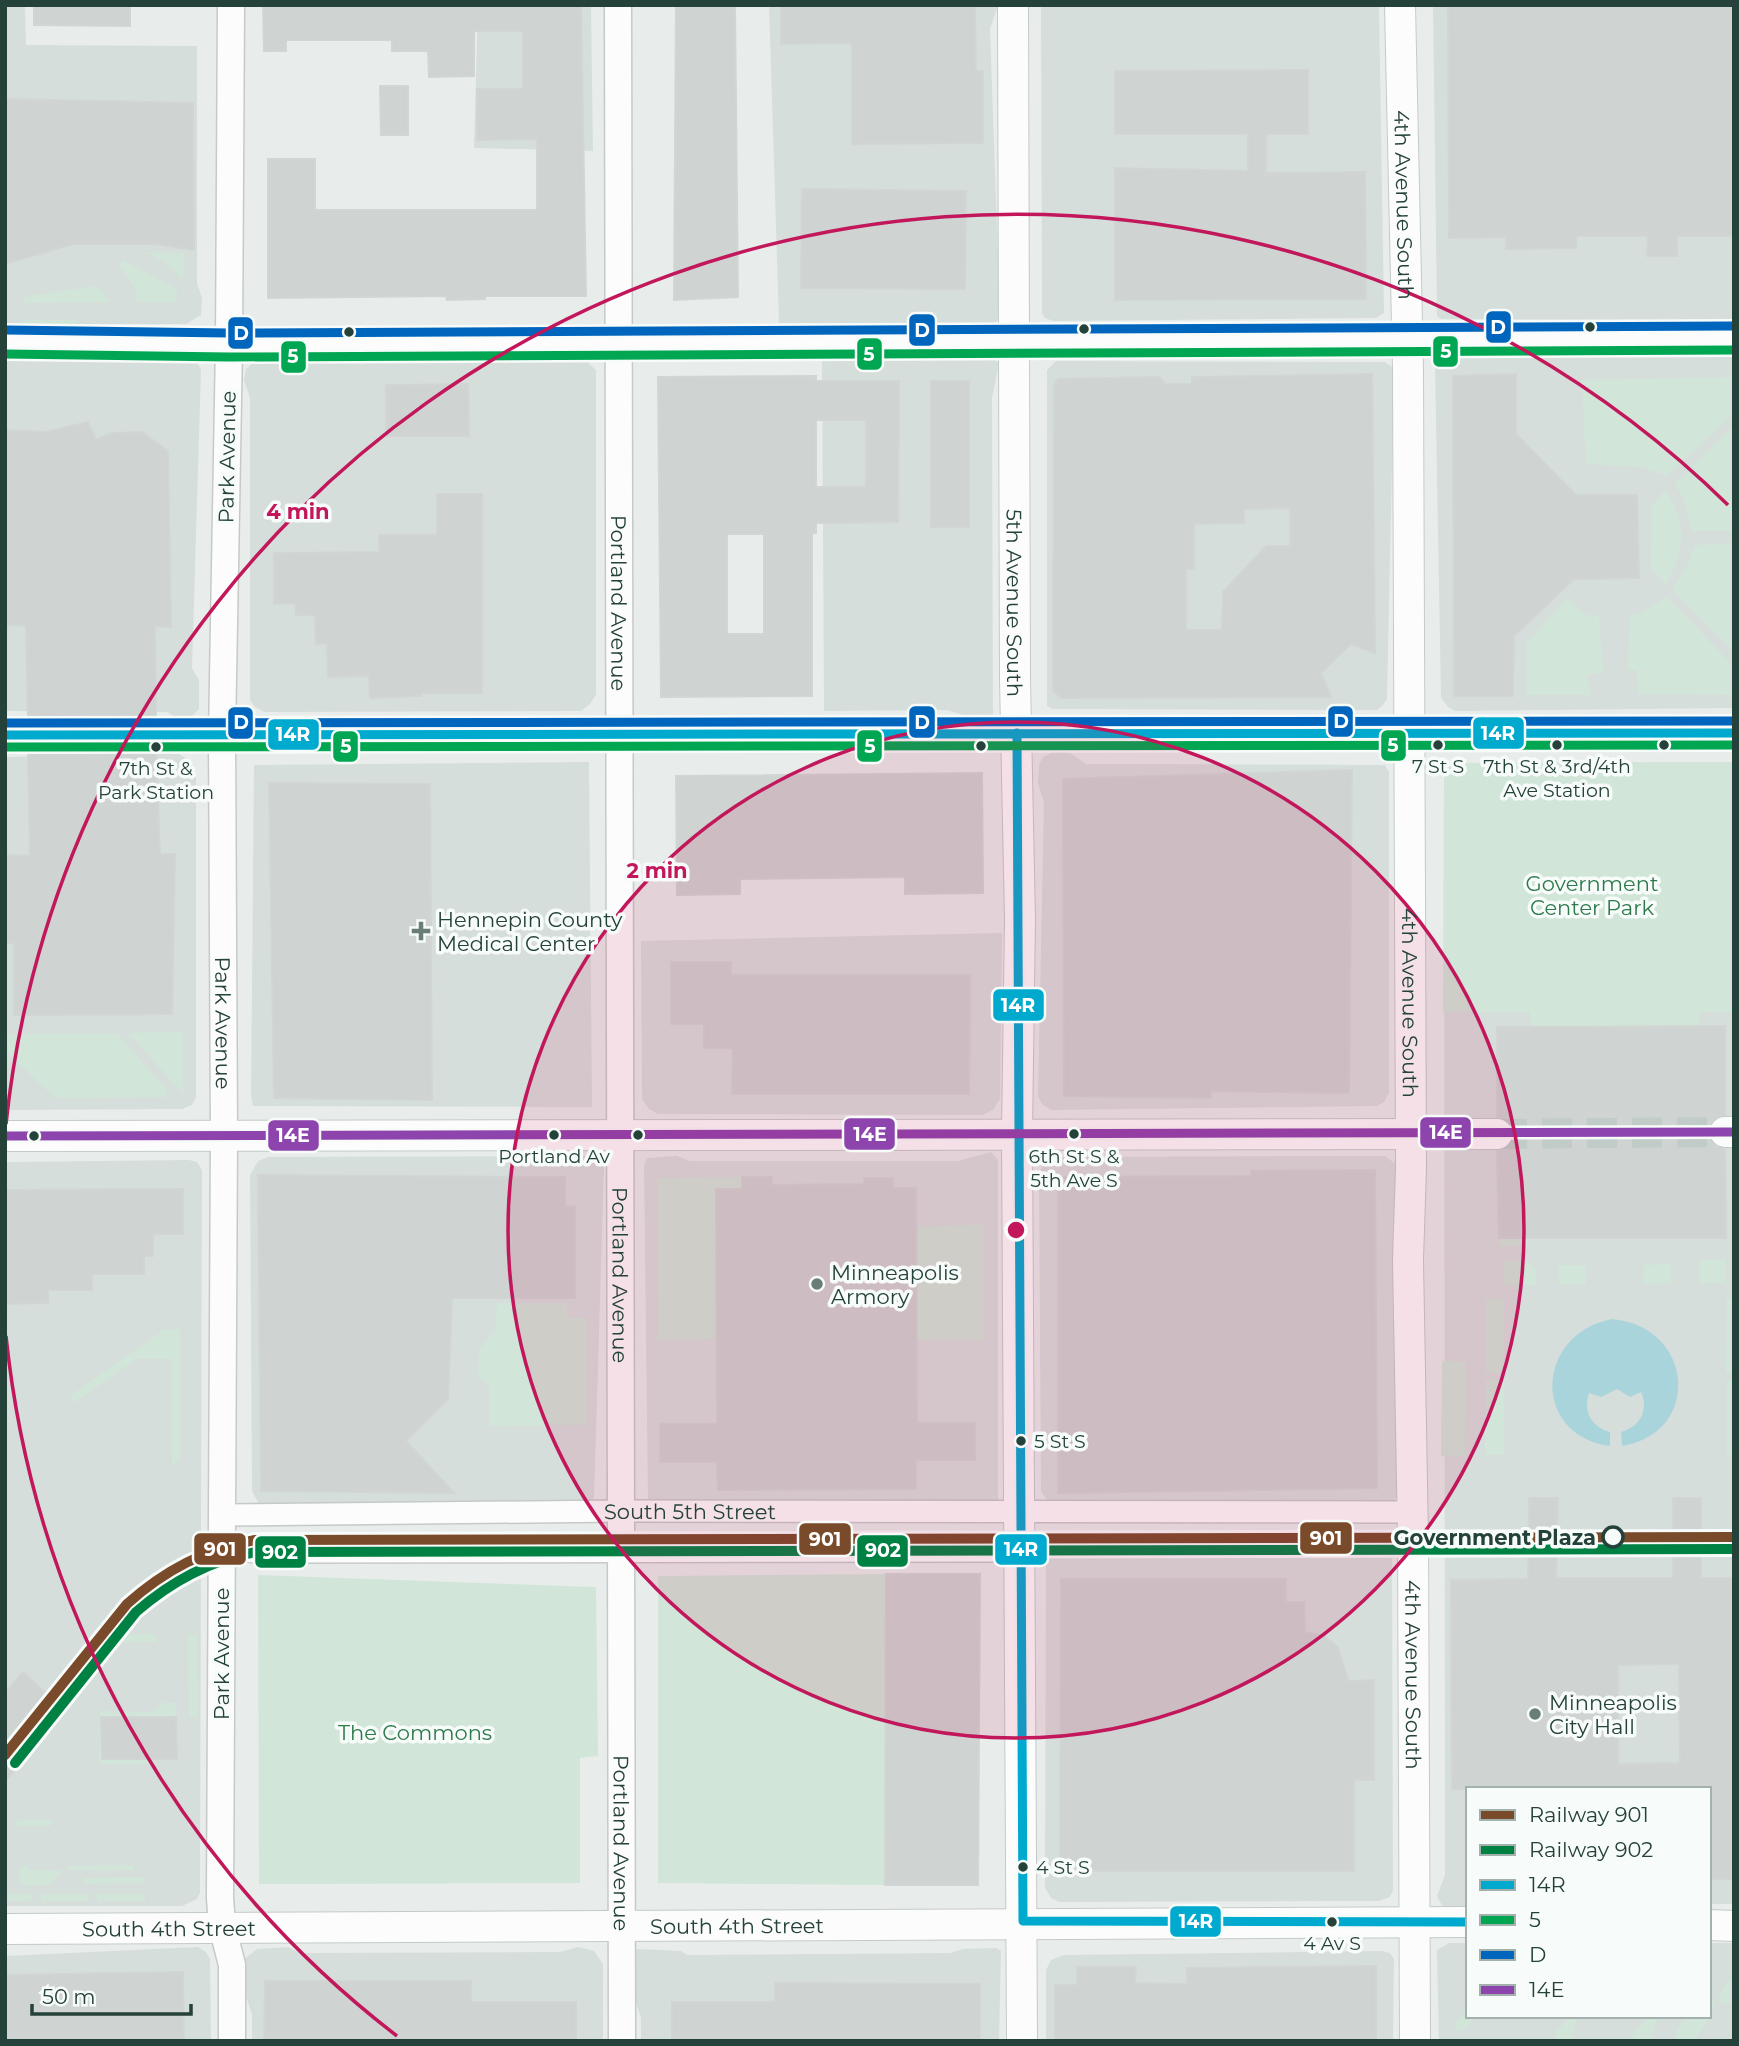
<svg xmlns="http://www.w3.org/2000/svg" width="1739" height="2046" font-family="Montserrat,sans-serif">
<rect width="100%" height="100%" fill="#e8edeb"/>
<path fill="#d6dedb" d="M5,5H25L26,45L197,46V283L202,298L201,315L186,324H5Z
M478,5H591L593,151L474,148Z
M769,5H998L990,29L1000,313L997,321L992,324L779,323Z
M1041,5H1379L1384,313L1376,318L1053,321L1045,318L1042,313Z
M1433,5H1734V321L1441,319L1437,316Z
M1446,354H1734V708L1455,711L1448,707L1441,698L1435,364L1438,358Z
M5,359L196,360L201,370L192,668L199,680V709L192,716H173L168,712L5,711Z
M584,359L596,370V695L590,704L581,711L264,712L255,707L250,700V398L244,380L246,369L254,362L265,360Z
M822,359H994L999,363L992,398L993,716L973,718L947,710L824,711Z
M1056,361L1384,362L1391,366L1394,372L1387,699L1383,705L1377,710L1053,709L1047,706V370Z
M1053,752H1069L1086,764L1385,765L1389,772V1093L1384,1102L1377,1106L1051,1110L1042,1104L1038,1096L1044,803L1038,783L1039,765L1043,757Z
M177,753L191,761L196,777V1097L192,1105L182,1109L5,1110V757Z
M589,762L592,1107L253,1106L251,1096L254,765Z
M1734,762V1904H1709V1789H1468V1917L1446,1913L1437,1896L1445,1875L1444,769L1458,763Z
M1002,933L1000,1099L993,1110L982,1115L658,1114L649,1109L642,1099L641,941Z
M991,1152L998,1160V1501L994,1504H651L648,1500L644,1165L647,1158L677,1156L690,1161H958Z
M592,1156L604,1166L594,1498L583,1505L274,1511L259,1504L252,1491L250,1175L258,1161L268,1157Z
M1385,1156L1397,1165L1399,1488L1396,1498L1388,1505L1061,1508L1047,1500L1041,1491L1039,1173L1045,1161L1054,1157Z
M189,1160L197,1162L202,1170L200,1893L197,1899L182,1906H5V1162Z
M1383,1541L1392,1547L1393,1890L1390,1897L1379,1901L1059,1902L1051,1898L1045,1888L1046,1551L1057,1546Z
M1449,1943H1468V2016H1709V1943H1734V2041H1439L1437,1950Z
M198,1947L206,1952L210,1959L211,2041H5V1956Z
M288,1947L300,1953L560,1952L578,1947L594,1951L603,1964V2041H252V2014L243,1988V1960L257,1949Z
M996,1948L1001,1951L999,2041H641V2018L634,1997L633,1953L638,1949L681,1951L687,1955L950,1953L963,1949Z
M1381,1951L1390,1953L1394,1959L1393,2041H1046V1970L1051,1960L1064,1955Z"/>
<path fill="#d1e6d8" d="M146,252L184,253L183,280L169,265Z
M123,260L177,289L176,302H137L136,289L119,265Z
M94,286L103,291L109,302L24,303V297Z
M21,320H77L78,324H21Z
M1734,377V413L1667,476L1642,467L1586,464L1582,380Z
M1734,426V531H1692L1684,499L1675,484Z
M1666,490C1687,526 1685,548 1666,585L1651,567L1652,505Z
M1734,544V651L1672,589L1687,566L1695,545Z
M1667,597L1734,667V695L1638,694L1637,670H1628L1630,614H1639Z
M1567,599L1586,615L1599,616L1603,673L1588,674L1589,695H1527V643Z
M1734,762V1012H1699V1026H1531L1530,1012H1443L1444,769L1458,763Z
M183,1032V1093L128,1033Z
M5,1034H117L167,1090L166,1097L55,1098L5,1050Z
M742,1177V1189H716L717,1339L658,1340L657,1178Z
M984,1224V1340H917L916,1227Z
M1499,1238H1528V1246H1499Z
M1700,1260H1726V1283H1700Z
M1504,1261H1527L1536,1271L1537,1285H1504Z
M1671,1264V1283L1644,1284V1265Z
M1559,1265H1586V1284H1559Z
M1727,1298H1734V1373H1726Z
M1485,1299H1504V1373H1485Z
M497,1303H567V1318H586V1425L489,1426V1385L478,1377L479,1350L495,1331Z
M180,1329V1459L172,1466V1359H136L74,1403L70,1396L164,1330Z
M1442,1361L1466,1362L1465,1457L1441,1456Z
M1485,1380H1504V1455H1485Z
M1727,1380H1734V1455H1727Z
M886,1574L885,1885L658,1883V1576Z
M258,1575L596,1587L598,1756L580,1758V1883L259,1884Z
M129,1634H156V1642H121Z
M188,1634H197L198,1717H189Z
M162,1703H176V1717L101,1718L102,1759H156V1764H99L100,1711L153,1712Z
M17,1820H51V1826H17Z
M133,1865V1870H68V1866Z
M20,1866H29V1870L62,1871L49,1885H20Z
M145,1877V1883L84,1884V1878Z
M5,1894H32L31,1901H5Z
M41,1894H89L88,1901H41Z
M97,1894H145V1901H97Z
M1734,1975V2000L1723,2004L1718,2000L1725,1985Z
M1715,1999L1710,2018L1695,2040L1676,2041C1675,2018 1691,2016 1709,2016V2003Z
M1468,2008V2016H1475L1467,2027L1458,2032L1454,2026Z
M1571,2016H1577L1572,2038L1557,2041L1556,2032Z
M1659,2016L1649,2041H1632C1632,2027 1646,2019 1659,2016Z"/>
<path fill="#a9d4db" d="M1612,1319C1694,1326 1703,1433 1622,1446L1621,1432C1640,1427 1649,1410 1641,1392L1630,1397L1617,1389L1601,1397L1589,1393C1583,1411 1591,1427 1610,1432V1446C1531,1435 1535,1334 1612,1319Z"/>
<path fill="#cfd4d2" stroke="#d1d6d4" stroke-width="2" fill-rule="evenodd" d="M34,5H130V26L34,25Z
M263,5H581L586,296H485V299L447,300L446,296L268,298V159H315V210H537V139L477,140V89H523V31H474V76L429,77L428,51H392V40H286V51H264Z
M676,5H735L738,297L674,300Z
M781,5H975L976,71H983V143L852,144V43L781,44Z
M1448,5H1734V236H1677V256H1647L1648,236H1576V248L1506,249V237L1449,238Z
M1308,70V134H1266V173L1365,172L1366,299L1115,300V168L1248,171V134H1115V71Z
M380,86H408V135H381Z
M5,99L193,103L194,250L155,244H73L5,264Z
M802,189L966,191L965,289L801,288Z
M1372,374L1375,653L1351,644L1321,673L1331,697L1061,698L1053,691L1054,385L1058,379L1159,377L1166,384H1192V377ZM1290,508V546H1266L1223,592L1222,630H1186V569H1194V524L1244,523V509Z
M1516,374V434L1562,481L1576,495H1637L1639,578L1574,579L1514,636L1513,696H1454L1453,376Z
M816,376V381H899L898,522L816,523V533H812V696L661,697L658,377ZM816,420H866V487H816ZM727,534H764V634H727Z
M931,381H969V527H931Z
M468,384L469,436H386V385Z
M88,422L96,440L112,433L142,432L168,451L171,627L155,626L156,718L141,726L139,736L147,750L156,752L160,854H175L172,1014L14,1015V943H5V855L30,856L28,752L43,744L45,734L37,720L28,718L26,626L5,625V430L46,432Z
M437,494H482V693H421V696L370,698L369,676L328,677L327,643L316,644L315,615H296V603L274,604V553L379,552V535H437Z
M1352,770L1349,1093L1211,1091V1098L1064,1096L1063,779Z
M982,773L983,893L905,894V877L740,879V894L677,895L676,776Z
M269,783L430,784L432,1100L274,1098Z
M671,962H731V975H970L969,1094H732L733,1048H704V1024H671Z
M1725,1026V1115L1710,1123L1708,1133L1716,1147L1725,1150L1726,1238H1499L1497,1151L1512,1143L1514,1133L1506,1119L1497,1117V1027Z
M1375,1170L1377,1488L1058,1493V1177L1251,1176V1171Z
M258,1175L565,1177V1207L575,1206V1298H452L448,1399L406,1441L454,1493L261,1491Z
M742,1177H772V1185L864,1184V1178H893V1188H916L917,1423H975V1460H916V1489L718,1490L717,1462H660V1424H717L716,1189H742Z
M183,1189V1234H153V1256H144V1274H92V1290H48V1303L5,1304V1190Z
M1529,1498H1558L1556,1578H1673V1498H1701V1578H1734V1879H1709V1789H1452L1451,1580L1528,1579ZM1679,1664L1680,1763L1618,1764V1665Z
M886,1574H980L978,1885H885Z
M1061,1579H1286V1602H1304L1305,1632L1324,1636L1338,1647L1348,1681L1374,1680V1780H1354V1871H1060Z
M23,1672L64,1710L5,1782V1693Z
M101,1717H176L177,1759H102Z
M1376,1966V2041H1055V1985H1077V1967H1136L1135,1983L1187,1984V1968Z
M183,1972L184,2041H5V1975Z
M265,1981H471V2002H576V2041H264Z
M775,1983L980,1984V2041H672V2002H775Z"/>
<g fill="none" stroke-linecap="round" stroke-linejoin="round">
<path stroke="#c1cbc8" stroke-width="30" stroke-dasharray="30 15" stroke-linecap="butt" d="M28,735H156
M1497,1134L1725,1132"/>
<defs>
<g id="minor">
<path id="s1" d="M221,1515L621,1511L1412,1512"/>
<path d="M221,1547L255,1552L1021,1551"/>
</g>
<g id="tertiary">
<path id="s2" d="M231,5L229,345L222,734L224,1135L220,1898L222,1926L232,1965V2041"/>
<path id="s3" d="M618,5L622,2041"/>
</g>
<g id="secondary">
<path id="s4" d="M1013,5L1015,679L1020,919L1017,1133L1022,2041"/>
<path id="s5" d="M1400,5L1408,370L1411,1168L1408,1260L1413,1537L1415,2041"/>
<path d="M5,342L229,345L1052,343L1734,338"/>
<path d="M5,735H28"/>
<path d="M156,735L1734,733"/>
<path d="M1725,1132H1734"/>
<path d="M5,1136L1497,1134"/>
<path d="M1709,1925L1734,1926"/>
<path id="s6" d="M5,1929L1468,1922"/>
</g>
</defs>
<use href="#minor" stroke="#c5cac8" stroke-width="24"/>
<use href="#tertiary" stroke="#c5cac8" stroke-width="29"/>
<use href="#secondary" stroke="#c3cbc8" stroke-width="32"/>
<use href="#minor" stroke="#fcfcfc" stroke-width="21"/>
<use href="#tertiary" stroke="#fcfcfc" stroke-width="26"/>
<use href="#secondary" stroke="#fcfcfc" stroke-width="30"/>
<defs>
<path id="bus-1" d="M1017,733L1023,1921L1468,1922
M5,735L1734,733"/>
<path id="bus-2" d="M5,354L229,357L1734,350
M5,747L1734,745"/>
<path id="bus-3" d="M5,330L229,333L1734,326
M5,723L1734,721"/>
<path id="bus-4" d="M5,1136L1734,1132"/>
</defs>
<use href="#bus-1" stroke="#f7fbf9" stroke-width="14"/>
<use href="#bus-2" stroke="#f7fbf9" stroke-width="14"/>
<use href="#bus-3" stroke="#f7fbf9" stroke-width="14"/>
<use href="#bus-4" stroke="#f7fbf9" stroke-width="14"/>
<use href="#bus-1" stroke="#00a9ce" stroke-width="9"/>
<use href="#bus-2" stroke="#00a651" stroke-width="9"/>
<use href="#bus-3" stroke="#0065bd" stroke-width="9"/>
<use href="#bus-4" stroke="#8e44ad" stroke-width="9"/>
<defs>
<path id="rail-1" d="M5,1755L127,1604C165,1570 205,1549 255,1540L1734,1537"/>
<path id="rail-2" d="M15,1763L136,1612C172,1581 209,1561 256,1552L1734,1549"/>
</defs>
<use href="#rail-1" stroke="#f7fbf9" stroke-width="16"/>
<use href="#rail-2" stroke="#f7fbf9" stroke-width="16"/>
<use href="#rail-1" stroke="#7a4b2a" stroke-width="10"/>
<use href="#rail-2" stroke="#008144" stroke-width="10"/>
</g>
<circle cx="1016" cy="1230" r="508" fill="#c2185b" fill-opacity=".12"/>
<g fill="none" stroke="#c2185b" stroke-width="3.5">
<circle cx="1016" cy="1230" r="508"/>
<path d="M397 2036A1016 1016 0 0 1 6 1336M6 1124A1016 1016 0 0 1 1728 505"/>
</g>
<g fill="#24423a" stroke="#f7fbf9" stroke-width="2.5">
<circle cx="1590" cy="327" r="6"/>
<circle cx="1084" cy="329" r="6"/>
<circle cx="349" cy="332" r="6"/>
<circle cx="1438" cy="745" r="6"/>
<circle cx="1557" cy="745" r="6"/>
<circle cx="1664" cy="745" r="6"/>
<circle cx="981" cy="746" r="6"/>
<circle cx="156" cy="747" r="6"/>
<circle cx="1074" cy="1134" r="6"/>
<circle cx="554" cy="1135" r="6"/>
<circle cx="638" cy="1135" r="6"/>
<circle cx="34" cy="1136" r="6"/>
<circle cx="1021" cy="1441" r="6"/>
<circle cx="1023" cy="1867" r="6"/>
<circle cx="1332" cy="1922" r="6"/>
</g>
<g fill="#697e78" stroke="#f7fbf9" stroke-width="2.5">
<path d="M417.5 920.5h7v7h7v7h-7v7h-7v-7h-7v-7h7z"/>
<circle cx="817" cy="1284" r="7"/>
<circle cx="1535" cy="1714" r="7"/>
</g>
<circle fill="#f7fbf9" stroke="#24423a" stroke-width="3.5" cx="1613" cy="1537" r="10"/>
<g text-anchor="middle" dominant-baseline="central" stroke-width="7" stroke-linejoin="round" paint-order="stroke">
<g font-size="19" fill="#24423a" stroke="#f7fbf9">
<text x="1438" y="766">7 St S</text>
<text x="1557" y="766">7th St &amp; 3rd/4th<tspan x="1557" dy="24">Ave Station</tspan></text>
<text x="156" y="768">7th St &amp;<tspan x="156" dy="24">Park Station</tspan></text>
<text x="554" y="1156">Portland Av</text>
<text x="1074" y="1156">6th St S &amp;<tspan x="1074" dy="24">5th Ave S</tspan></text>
<text x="1034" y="1441" text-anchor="start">5 St S</text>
<text x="1036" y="1867" text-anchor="start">4 St S</text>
<text x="1332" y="1943">4 Av S</text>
</g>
<g font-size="21" fill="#24423a" stroke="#f7fbf9">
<text stroke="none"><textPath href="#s5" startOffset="200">4th Avenue South</textPath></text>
<text transform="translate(227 457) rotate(-89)">Park Avenue</text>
<text stroke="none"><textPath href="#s3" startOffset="598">Portland Avenue</textPath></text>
<text stroke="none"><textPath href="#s4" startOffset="598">5th Avenue South</textPath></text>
<text stroke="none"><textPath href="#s5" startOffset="998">4th Avenue South</textPath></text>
<text stroke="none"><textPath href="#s2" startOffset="1018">Park Avenue</textPath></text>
<text stroke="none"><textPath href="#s3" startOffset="1270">Portland Avenue</textPath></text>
<text stroke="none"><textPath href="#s1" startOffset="469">South 5th Street</textPath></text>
<text transform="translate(221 1654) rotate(-90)">Park Avenue</text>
<text stroke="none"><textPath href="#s5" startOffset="1670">4th Avenue South</textPath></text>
<text stroke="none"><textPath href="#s3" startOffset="1838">Portland Avenue</textPath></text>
<text stroke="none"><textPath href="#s6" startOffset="732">South 4th Street</textPath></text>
<text stroke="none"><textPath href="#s6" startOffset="164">South 4th Street</textPath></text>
</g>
<g font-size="21" fill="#2d7a4b" stroke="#f7fbf9">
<text x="1592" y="883">Government<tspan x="1592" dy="24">Center Park</tspan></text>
<text x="415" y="1732">The Commons</text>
</g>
<g font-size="21" fill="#24423a" stroke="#f7fbf9" text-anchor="start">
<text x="437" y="919">Hennepin County<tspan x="437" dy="24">Medical Center</tspan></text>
<text x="831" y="1272">Minneapolis<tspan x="831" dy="24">Armory</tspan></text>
<text x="1549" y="1702">Minneapolis<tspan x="1549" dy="24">City Hall</tspan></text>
</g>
<g font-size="21" font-weight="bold" fill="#24423a" stroke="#f7fbf9" text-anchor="end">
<text x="1596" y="1537">Government Plaza</text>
</g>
</g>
<circle cx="1016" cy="1230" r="10" fill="#c2185b" stroke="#f7fbf9" stroke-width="3.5"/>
<g font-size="21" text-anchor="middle" font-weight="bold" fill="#c2185b" stroke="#f7fbf9" stroke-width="7" stroke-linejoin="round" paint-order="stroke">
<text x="298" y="519">4 min</text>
<text x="657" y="878">2 min</text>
</g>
<g stroke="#f7fbf9" stroke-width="2.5">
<rect x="1485" y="310" width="27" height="34" rx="7" fill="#0065bd"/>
<rect x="908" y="313" width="28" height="34" rx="7" fill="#0065bd"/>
<rect x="227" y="316" width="27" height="34" rx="7" fill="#0065bd"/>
<rect x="1432" y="335" width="27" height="33" rx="7" fill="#00a651"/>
<rect x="856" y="337" width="27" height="34" rx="7" fill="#00a651"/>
<rect x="280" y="340" width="27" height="34" rx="7" fill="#00a651"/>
<rect x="1327" y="705" width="27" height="33" rx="7" fill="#0065bd"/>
<rect x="908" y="705" width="28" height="34" rx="7" fill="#0065bd"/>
<rect x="227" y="706" width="27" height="34" rx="7" fill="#0065bd"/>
<rect x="1472" y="716" width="53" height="34" rx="7" fill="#00a9ce"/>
<rect x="267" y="718" width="53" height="33" rx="7" fill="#00a9ce"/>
<rect x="1380" y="729" width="27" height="33" rx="7" fill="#00a651"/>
<rect x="856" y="729" width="27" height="34" rx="7" fill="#00a651"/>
<rect x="332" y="730" width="27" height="33" rx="7" fill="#00a651"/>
<rect x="992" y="988" width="53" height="34" rx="7" fill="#00a9ce"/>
<rect x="1419" y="1116" width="53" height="33" rx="7" fill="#8e44ad"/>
<rect x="843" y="1117" width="53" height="34" rx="7" fill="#8e44ad"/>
<rect x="267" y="1119" width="53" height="33" rx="7" fill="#8e44ad"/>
<rect x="1299" y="1521" width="54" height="34" rx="7" fill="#7a4b2a"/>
<rect x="798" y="1522" width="54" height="34" rx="7" fill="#7a4b2a"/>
<rect x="193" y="1532" width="54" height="34" rx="7" fill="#7a4b2a"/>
<rect x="994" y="1533" width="54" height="33" rx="7" fill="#00a9ce"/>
<rect x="856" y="1534" width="53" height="34" rx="7" fill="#008144"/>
<rect x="254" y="1535" width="53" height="34" rx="7" fill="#008144"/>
<rect x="1169" y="1905" width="53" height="33" rx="7" fill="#00a9ce"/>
</g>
<g font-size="19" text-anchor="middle" font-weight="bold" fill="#fff">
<text x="1498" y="334">D</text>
<text x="922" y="337">D</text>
<text x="241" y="340">D</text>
<text x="1446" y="358">5</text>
<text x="869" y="361">5</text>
<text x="293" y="363">5</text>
<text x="1341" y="728">D</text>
<text x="922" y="729">D</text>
<text x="241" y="729">D</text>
<text x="1498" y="740">14R</text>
<text x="293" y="741">14R</text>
<text x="1393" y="752">5</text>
<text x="870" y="753">5</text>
<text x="346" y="753">5</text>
<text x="1018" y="1012">14R</text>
<text x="1446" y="1139">14E</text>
<text x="870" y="1141">14E</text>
<text x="293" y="1142">14E</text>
<text x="1326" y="1545">901</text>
<text x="825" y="1546">901</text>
<text x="220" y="1556">901</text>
<text x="1021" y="1556">14R</text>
<text x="883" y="1557">902</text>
<text x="280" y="1559">902</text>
<text x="1196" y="1928">14R</text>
</g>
<rect width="1739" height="2046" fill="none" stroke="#24423a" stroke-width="14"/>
<rect x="1466" y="1787" width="245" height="231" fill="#f7fbf9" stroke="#a3b1ad" stroke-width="2"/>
<rect x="1480" y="1810" width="35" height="10" fill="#7a4b2a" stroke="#a3b1ad" stroke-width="2"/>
<text x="1529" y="1822" font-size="21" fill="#24423a">Railway 901</text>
<rect x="1480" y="1845" width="35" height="10" fill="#008144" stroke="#a3b1ad" stroke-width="2"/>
<text x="1529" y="1857" font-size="21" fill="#24423a">Railway 902</text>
<rect x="1480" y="1880" width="35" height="10" fill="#00a9ce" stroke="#a3b1ad" stroke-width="2"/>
<text x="1529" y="1892" font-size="21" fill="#24423a">14R</text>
<rect x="1480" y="1915" width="35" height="10" fill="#00a651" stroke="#a3b1ad" stroke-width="2"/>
<text x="1529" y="1927" font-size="21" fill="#24423a">5</text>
<rect x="1480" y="1950" width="35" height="10" fill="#0065bd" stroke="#a3b1ad" stroke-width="2"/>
<text x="1529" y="1962" font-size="21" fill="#24423a">D</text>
<rect x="1480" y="1985" width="35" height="10" fill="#8e44ad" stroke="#a3b1ad" stroke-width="2"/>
<text x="1529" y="1997" font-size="21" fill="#24423a">14E</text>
<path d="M32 2004v10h159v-10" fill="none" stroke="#24423a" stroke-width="3.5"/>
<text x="42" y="2004" font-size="21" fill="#24423a" stroke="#f7fbf9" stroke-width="5" paint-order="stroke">50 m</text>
</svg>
